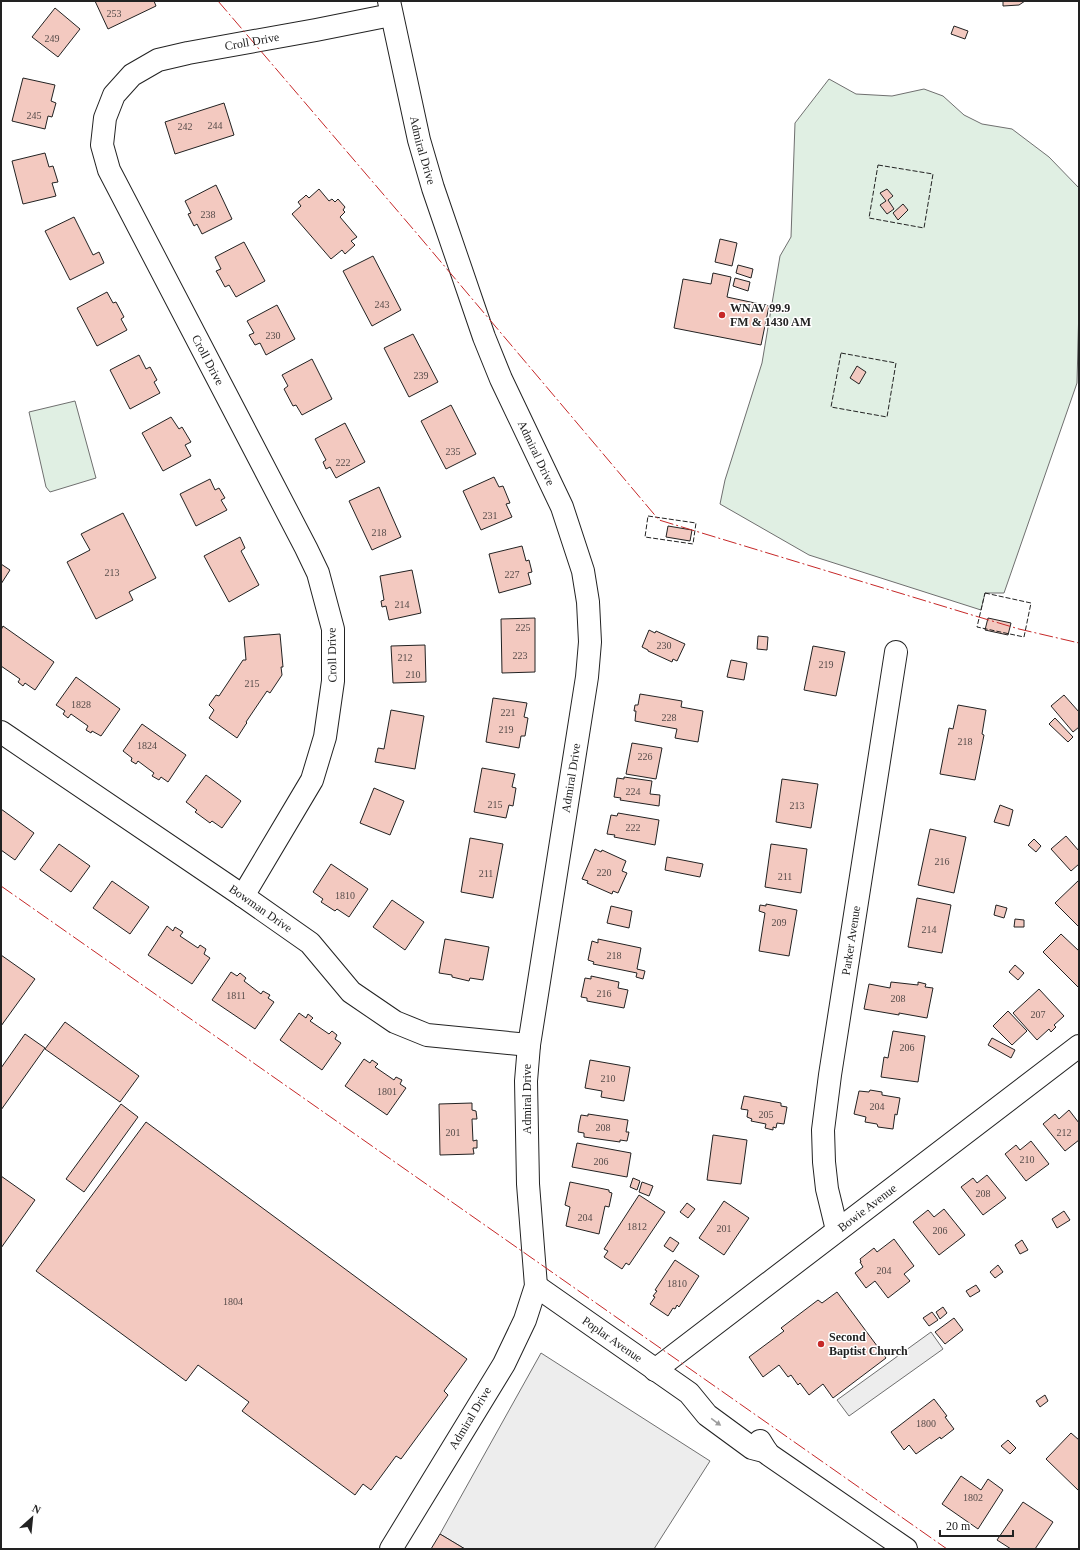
<svg xmlns="http://www.w3.org/2000/svg" width="1080" height="1550" font-family="'Times New Roman',serif">
<rect width="100%" height="100%" fill="#fff"/>
<path fill="#e0efe3" stroke="#6f6f6f" d="M829,79L856,94L892,96L924,89L943,96L964,115L982,124L1012,129L1049,157L1079,188V304L1077,383L1004,593H985L981,610L809,555L720,504L725,480L762,363L780,256L791,237L795,123Z
M75,401L96,478L50,492L46,487L29,412Z"/>
<path fill="#ededed" stroke="#6f6f6f" d="M931,1332L943,1349L849,1416L837,1400Z
M541,1353L710,1461L654,1549H465L440,1534Z"/>
<path fill="#f3c9c0" stroke="#222" d="M95,1H154L156,6L108,29Z
M1003,1H1025L1019,5L1003,6Z
M55,8L80,29L58,57L32,37Z
M954,26L968,31L965,39L951,34Z
M23,78L55,85L51,101L56,103L52,117L48,116L45,129L12,121Z
M224,103L234,135L175,154L165,122Z
M45,153L49,167L53,166L58,182L52,183L56,196L23,204L12,161Z
M216,185L232,219L202,234L197,224L194,226L188,214L191,213L185,201Z
M319,189L329,201L332,199L335,202L338,199L345,207L343,210L345,212L340,217L357,237L351,241L355,245L345,254L342,250L331,259L292,214L301,206L298,202L304,197L306,195L309,198Z
M887,189L893,196L888,200L894,209L887,214L880,205L886,201L880,193Z
M903,204L908,210L898,220L893,213Z
M74,217L93,255L99,252L104,263L70,280L45,231Z
M720,239L737,243L732,266L715,262Z
M244,242L265,281L236,297L229,285L225,287L219,276L216,271L221,269L215,257Z
M373,256L401,310L372,326L343,271Z
M738,265L753,269L751,278L736,273Z
M713,273L731,277L727,297L769,306L761,345L674,328L683,279L711,284Z
M735,278L750,282L748,291L733,286Z
M107,292L113,303L116,302L124,317L121,319L127,330L97,346L77,308Z
M277,305L295,339L266,355L260,343L255,345L249,335L254,333L247,321Z
M413,334L438,382L409,397L384,348Z
M139,355L146,369L150,367L157,380L154,382L160,393L130,409L110,370Z
M312,359L332,399L302,415L296,405L293,406L284,389L288,386L282,375Z
M857,366L866,372L859,384L850,378Z
M451,405L476,454L446,469L421,421Z
M171,417L179,429L182,427L191,442L185,445L191,456L163,471L142,433Z
M345,423L365,462L336,478L330,467L326,469L323,462L326,460L315,439Z
M494,477L499,487L503,486L510,503L506,504L512,517L481,530L463,491Z
M210,479L215,490L219,488L225,498L221,500L227,510L196,526L180,494Z
M379,487L401,537L372,550L349,501Z
M123,513L156,578L129,592L133,600L96,619L67,562L90,550L81,534Z
M668,526L692,530L690,541L666,537Z
M240,537L245,548L241,551L259,585L229,602L204,556Z
M522,546L526,561L529,560L532,572L528,573L531,584L499,593L489,554Z
M1,564L10,570L1,584Z
M412,570L421,613L389,620L386,606L382,607L381,601L384,600L380,576Z
M535,618V672L502,673L501,619Z
M988,618L1011,623L1008,635L985,630Z
M3,626L54,662L35,690L25,683L23,686L18,682L20,679L1,666V630Z
M649,630L655,633L656,631L685,644L677,661L673,659L672,662L648,651V650L642,647Z
M280,634L283,667H281L282,675L270,693L267,691L246,722L247,723L246,724L237,738L209,718L214,710L209,705L216,695L219,696L243,660H246L244,637Z
M758,636L768,637L767,650L757,649Z
M425,645L426,682L393,683L391,646Z
M813,646L845,652L836,696L804,690Z
M731,660L747,663L744,680L727,677Z
M76,677L120,709L101,736L92,731L91,733L86,730L88,726L71,714L68,718L63,714L65,711L56,705Z
M640,694L682,701L681,707L703,711L698,742L675,738L677,729L635,721L636,711H634L635,705H638Z
M1064,695L1079,712V727L1073,732L1051,706Z
M493,698L527,703L524,717L528,718L525,736H521L519,748L486,742Z
M958,705L986,710L982,734L984,735L975,780L940,774L949,728L953,729Z
M391,710L424,716L415,769L375,762L378,748L384,749Z
M1055,718L1073,737L1068,742L1049,724Z
M142,724L186,755L168,782L161,777L159,780L152,776L154,773L138,761L136,764L131,761L132,758L123,751Z
M632,743L662,748L656,779L626,774Z
M482,768L515,774L512,787L516,788L513,806L509,805L506,818L474,812Z
M206,775L241,801L222,828L212,821L210,823L206,820L195,812L197,810L186,802Z
M624,777L652,781L650,794L660,795L659,806L620,800L621,798L614,797L617,778L624,779Z
M782,779L818,784L811,828L776,822Z
M374,788L404,801L390,835L360,823Z
M1000,805L1013,810L1009,826L994,822Z
M1,809L34,833L15,860L1,850Z
M618,813L659,820L655,845L614,837L615,835L607,834L611,815L617,816Z
M930,829L966,837L954,893L918,885Z
M1066,836L1079,851V864L1071,871L1051,849Z
M470,838L503,844L493,898L461,892Z
M1034,839L1041,846L1036,852L1028,845Z
M59,844L90,866L71,892L40,870Z
M771,844L807,849L801,893L765,887Z
M595,849L601,852L602,850L626,861L622,871L627,873L618,893L613,891L612,894L587,883L588,881L582,879Z
M667,857L703,864L700,877L665,870Z
M331,864L368,889L349,917L337,909L335,911L321,902L323,899L313,892Z
M1079,880V927L1055,903Z
M112,881L149,907L130,934L93,908Z
M917,898L951,905L942,953L908,947Z
M392,900L424,922L405,950L373,927Z
M766,904L797,910L789,956L759,951L765,913L759,911L760,905L766,906Z
M996,905L1007,908L1004,918L994,915Z
M611,906L632,911L629,928L607,923Z
M1015,919L1024,920V927H1014Z
M167,926L173,931L175,927L183,932L180,936L198,948L200,945L206,949L204,954L210,958L192,984L148,955Z
M1061,934L1079,951V986L1078,987L1043,952Z
M445,939L489,947L483,980L470,978L469,981L452,977V975L439,973Z
M598,939L641,948L637,969L645,971L643,979L636,977L637,973L593,964L594,962L588,960L592,941L598,943Z
M1,955L35,979L1,1026Z
M1015,965L1024,973L1018,980L1009,972Z
M231,972L237,976L240,973L246,978L244,981L261,994L263,991L270,995L268,998L274,1002L255,1029L212,1000Z
M591,976L619,982L618,988L628,990L624,1008L587,1001V998L581,997L585,978L591,979Z
M891,982L918,985V982L926,984L925,987L933,988L927,1018L899,1013V1015L864,1009L869,984L890,988Z
M1039,989L1064,1016L1054,1025L1056,1027L1051,1032L1049,1029L1037,1040L1013,1013Z
M1008,1011L1027,1031L1012,1045L993,1026Z
M299,1013L306,1018L308,1014L313,1018L310,1021L329,1034L332,1031L337,1035L335,1039L341,1043L322,1070L280,1040Z
M65,1022L139,1076L120,1102L45,1049Z
M893,1031L925,1036L918,1082L881,1077L884,1057L888,1058Z
M25,1034L45,1048L1,1110V1068Z
M992,1038L1015,1050L1011,1058L988,1045Z
M364,1059L370,1063L372,1060L378,1064L375,1067L394,1080L396,1077L402,1080L400,1084L406,1088L387,1115L345,1086Z
M590,1060L630,1067L624,1101L601,1097L602,1091L585,1088Z
M870,1090L882,1092V1095L900,1098L897,1115L895,1114L893,1129L878,1127L877,1124L865,1122L866,1117L854,1114L859,1091L869,1092Z
M744,1096L781,1103V1106L787,1107L784,1124L777,1123L776,1128L773,1127V1130L765,1128L766,1124L751,1121L752,1119L747,1117L748,1110L741,1109Z
M472,1103V1110L476,1111L477,1119H472L473,1141L477,1140V1148H473L474,1154L440,1155L439,1104Z
M121,1104L138,1117L84,1192L66,1179Z
M1069,1110L1079,1123V1140L1065,1151L1043,1124L1055,1114L1059,1119Z
M588,1114L628,1120L626,1132H629L627,1141L620,1140V1142L584,1137V1133L578,1132L579,1124L581,1115L588,1116Z
M146,1122L467,1359L444,1391L448,1395L401,1459L396,1456L371,1490L363,1484L355,1495L242,1411L249,1402L198,1365L186,1381L36,1271Z
M713,1135L747,1140L741,1184L707,1180Z
M1031,1141L1049,1164L1026,1181L1005,1154L1016,1145L1020,1150Z
M577,1143L631,1153L627,1177L572,1167Z
M987,1175L1006,1198L983,1215L961,1187L973,1178L977,1183Z
M1,1176L35,1200L1,1248Z
M633,1178L640,1181L637,1190L630,1187Z
M570,1182L609,1190V1192L612,1193L609,1207L605,1206L599,1234L566,1226L570,1207L565,1205Z
M642,1182L653,1186L649,1196L639,1192Z
M639,1195L665,1212L629,1265L626,1263L622,1269L604,1257L608,1251L604,1249Z
M724,1201L749,1218L724,1255L699,1238Z
M687,1203L695,1209L688,1218L680,1212Z
M944,1209L965,1235L939,1255L913,1222L928,1210L934,1217Z
M1064,1211L1070,1220L1057,1228L1052,1219Z
M670,1237L679,1243L673,1252L664,1246Z
M894,1239L914,1266L904,1274L910,1281L888,1298L875,1281L866,1288L855,1273L863,1267L860,1262H861L860,1259L874,1248L877,1252Z
M1022,1240L1028,1250L1020,1254L1015,1245Z
M675,1260L699,1276L679,1307L677,1305L675,1309L673,1308L668,1316L650,1304L655,1297L653,1296L657,1291L655,1290Z
M998,1265L1003,1272L995,1278L990,1272Z
M976,1285L980,1291L970,1297L966,1291Z
M837,1292L886,1358L833,1398L823,1384L809,1395L800,1383L798,1385L791,1375L788,1377L779,1365L763,1377L749,1357L784,1331L781,1328L818,1300L822,1303Z
M943,1307L947,1313L940,1319L936,1312Z
M932,1312L938,1320L929,1326L923,1318Z
M954,1318L963,1330L945,1344L935,1332Z
M1045,1395L1048,1401L1040,1407L1036,1401Z
M934,1399L947,1416L945,1417L954,1429L941,1439L940,1437L916,1454L909,1445L904,1450L891,1432Z
M1071,1433L1079,1440V1491L1046,1459Z
M1008,1440L1016,1448L1010,1454L1001,1446Z
M961,1476L981,1490L988,1479L1003,1490L978,1529L942,1504Z
M1023,1502L1053,1522L1035,1549H1011L997,1540Z
M440,1534L465,1549H431Z"/>
<g fill="none" stroke-linecap="round" stroke-linejoin="round">
<defs>
<g id="street">
<path id="s1" d="M1,732L243,896L310,943L351,992L395,1022L427,1035L529,1045"/>
<path id="s2" d="M243,896L312,780L325,737L333,681V629L318,573L306,548L109,170L102,145L105,118L114,95L132,75L158,60L188,53L316,30L391,15"/>
<path id="s3" d="M837,1230L827,1189L824,1162L823,1130L830,1075L896,652"/>
<path id="s4" d="M655,1370L1079,1046"/>
</g>
<g id="secondary">
<path id="s5" d="M389,1L419,140L433,188L484,337L501,379L562,507L583,571L588,602L590,642L587,677L529,1045L526,1081L528,1184L536,1286L525,1320L504,1364L391,1549"/>
<path id="s6" d="M536,1286L689,1393L707,1415L752,1448L767,1452"/>
<path d="M760,1441L768,1454L906,1549"/>
</g>
</defs>
<use href="#street" stroke="#222" stroke-width="24"/>
<use href="#secondary" stroke="#222" stroke-width="24"/>
<use href="#street" stroke="#fff" stroke-width="22"/>
<use href="#secondary" stroke="#fff" stroke-width="22"/>
<path stroke="#222" stroke-width="1" stroke-dasharray="5 2" stroke-linecap="butt" d="M878,165L933,174L924,228L869,218Z
M841,353L896,363L887,417L831,407Z
M648,516L696,523L693,544L645,537Z
M985,593L1031,603L1024,637L977,627Z"/>
<path stroke="#c62828" stroke-width="1" stroke-dasharray="14 3 2 3" stroke-linecap="butt" d="M218,1L419,236L659,520L972,615L1019,629L1079,643
M1,886L947,1549"/>
</g>
<defs><path id="oneway-solid" d="M-6-.8H1V-3.2L6.5 0L1 3.2V.8H-6Z"/></defs>
<use fill="#9c9c9c" href="#oneway-solid" transform="translate(716 1422) rotate(36)"/>
<g fill="#c62828" stroke="#fff" stroke-width="1.5">
<circle cx="722" cy="315" r="4"/>
<circle cx="821" cy="1344" r="4"/>
</g>
<g text-anchor="middle" dominant-baseline="central" stroke-width="3" stroke-linejoin="round" paint-order="stroke">
<g font-size="10" fill="#564c4a">
<text x="114" y="13">253</text>
<text x="52" y="38">249</text>
<text x="34" y="115">245</text>
<text x="215" y="125">244</text>
<text x="185" y="126">242</text>
<text x="208" y="214">238</text>
<text x="382" y="304">243</text>
<text x="273" y="335">230</text>
<text x="421" y="375">239</text>
<text x="453" y="451">235</text>
<text x="343" y="462">222</text>
<text x="490" y="515">231</text>
<text x="379" y="532">218</text>
<text x="112" y="572">213</text>
<text x="512" y="574">227</text>
<text x="402" y="604">214</text>
<text x="523" y="627">225</text>
<text x="664" y="645">230</text>
<text x="520" y="655">223</text>
<text x="405" y="657">212</text>
<text x="826" y="664">219</text>
<text x="413" y="674">210</text>
<text x="252" y="683">215</text>
<text x="81" y="704">1828</text>
<text x="508" y="712">221</text>
<text x="669" y="717">228</text>
<text x="506" y="729">219</text>
<text x="965" y="741">218</text>
<text x="147" y="745">1824</text>
<text x="645" y="756">226</text>
<text x="633" y="791">224</text>
<text x="495" y="804">215</text>
<text x="797" y="805">213</text>
<text x="633" y="827">222</text>
<text x="942" y="861">216</text>
<text x="604" y="872">220</text>
<text x="486" y="873">211</text>
<text x="785" y="876">211</text>
<text x="345" y="895">1810</text>
<text x="779" y="922">209</text>
<text x="929" y="929">214</text>
<text x="614" y="955">218</text>
<text x="604" y="993">216</text>
<text x="236" y="995">1811</text>
<text x="898" y="998">208</text>
<text x="1038" y="1014">207</text>
<text x="907" y="1047">206</text>
<text x="608" y="1078">210</text>
<text x="387" y="1091">1801</text>
<text x="877" y="1106">204</text>
<text x="766" y="1114">205</text>
<text x="603" y="1127">208</text>
<text x="453" y="1132">201</text>
<text x="1064" y="1132">212</text>
<text x="1027" y="1159">210</text>
<text x="601" y="1161">206</text>
<text x="983" y="1193">208</text>
<text x="585" y="1217">204</text>
<text x="637" y="1226">1812</text>
<text x="724" y="1228">201</text>
<text x="940" y="1230">206</text>
<text x="884" y="1270">204</text>
<text x="677" y="1283">1810</text>
<text x="233" y="1301">1804</text>
<text x="926" y="1423">1800</text>
<text x="973" y="1497">1802</text>
</g>
<g font-size="12" fill="#222" stroke="#fff">
<text stroke="none"><textPath href="#s2" startOffset="1031">Croll Drive</textPath></text>
<text stroke="none"><textPath href="#s5" startOffset="153">Admiral Drive</textPath></text>
<text transform="translate(208 360) rotate(62)">Croll Drive</text>
<text stroke="none"><textPath href="#s5" startOffset="477">Admiral Drive</textPath></text>
<text transform="translate(332 655) rotate(-91)">Croll Drive</text>
<text transform="translate(571 778) rotate(-81)">Admiral Drive</text>
<text stroke="none"><textPath href="#s1" startOffset="314">Bowman Drive</textPath></text>
<text stroke="none"><textPath href="#s3" startOffset="293">Parker Avenue</textPath></text>
<text transform="translate(527 1099) rotate(-90)">Admiral Drive</text>
<text stroke="none"><textPath href="#s4" startOffset="267">Bowie Avenue</textPath></text>
<text stroke="none"><textPath href="#s6" startOffset="93">Poplar Avenue</textPath></text>
<text transform="translate(470 1418) rotate(-59)">Admiral Drive</text>
</g>
<g font-size="12" font-weight="bold" fill="#222" stroke="#fff" text-anchor="start">
<text x="730" y="308">WNAV 99.9<tspan x="730" dy="14">FM &amp; 1430 AM</tspan></text>
<text x="829" y="1337">Second<tspan x="829" dy="14">Baptist Church</tspan></text>
</g>
</g>
<rect width="1080" height="1550" fill="none" stroke="#222222" stroke-width="4"/>
<g transform="translate(32 1518) rotate(27)" stroke="#ffffff" stroke-width="3" paint-order="stroke">
<path d="M0-3L7 15L0 10L-7 15Z" fill="#222222"/>
<text y="-6" font-size="11" font-weight="bold" text-anchor="middle" fill="#222222">N</text>
</g>
<path d="M940 1530v6h73v-6" fill="none" stroke="#222222" stroke-width="2"/>
<text x="946" y="1530" font-size="12" fill="#222222" stroke="#ffffff" stroke-width="3" paint-order="stroke">20 m</text>
</svg>
